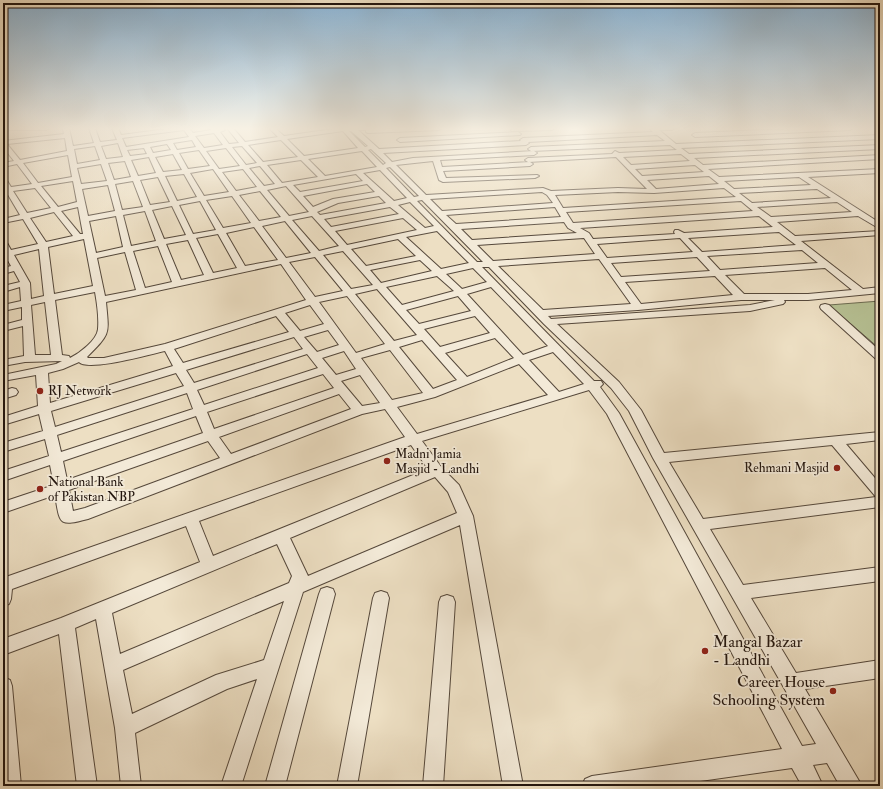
<svg xmlns="http://www.w3.org/2000/svg" width="883" height="789" font-family="'IM FELL Double Pica',serif">
<rect width="100%" height="100%" fill="#eddfc3"/>
<filter id="stains"><feTurbulence type="fractalNoise" baseFrequency=".005" numOctaves="4"/><feColorMatrix values="0 0 0 0 .2 0 0 0 0 .09 0 0 0 0 .02 0 0 0 .5 -.17"/></filter>
<radialGradient id="worn" r=".72"><stop offset=".6" stop-color="#630" stop-opacity="0"/><stop offset="1" stop-color="#630" stop-opacity=".3"/></radialGradient>
<path fill="#b7c295" stroke="#6c6c52" d="M880,301V349L829,305Z"/>
<g fill="none" stroke-linecap="round" stroke-linejoin="round">
<defs>
<path id="minor" d="M3,128H49L46,130H3Z
M63,128H69L73,146L94,143L89,128H95L100,142L117,140L112,128H118L121,135L174,128H189L193,133L211,130L210,128H222L225,130L220,132L229,144L239,143L227,128H233L245,142L278,137L269,128H275L284,136L340,128H442L439,130L368,133L366,132V130H358L379,149L521,141L520,140L523,138L653,132L649,128H675L672,130H659L676,144L880,135V139L681,148L689,154L880,145V149L694,158L703,165L880,155V159L708,169L719,177L880,169V173L808,177L880,223V229L858,216L777,222L795,236L880,231V235L801,241L863,289L880,287V293L808,300H784L785,302L783,304L750,311L557,324L619,382L641,410L664,453L880,432V440L846,444L880,484V507L710,529L743,585L880,567V581L751,598L796,673L880,660V678L805,689L862,786H840L827,763L813,765L823,786H802L792,768L665,786H582L585,779L592,776L782,749L607,414L589,390L422,441L442,468L459,485L473,516L523,786H503L460,525L303,592L241,786H221L257,679L227,689L135,733L141,786H121L115,728L96,619L75,628L97,786H77L59,634L3,655V639L61,618L200,562L186,526L12,589L11,599L9,604L3,606V578L405,437L385,409L362,414L88,519C58,527 60,524 55,495L3,513V502L54,485L50,465L3,481V471L49,456L45,439L3,452V443L43,431L39,414L3,425V417L38,406L36,375L3,381V375L56,364L62,361L25,362L3,366V360L24,356L23,326L3,331V325L22,320V307L3,311V305L21,301L20,287L3,292V286L20,282L14,271L3,274V268L11,266L6,257L3,258V240L6,241L11,250L38,244L23,219L3,223V219L20,215L7,193H3V179H6L11,187L32,184L17,164L3,167V163L14,161L3,147V141L64,134ZM184,130L189,137L126,147L122,138ZM343,131L358,148L304,156L287,139ZM349,131H351L368,146L365,147ZM214,133L223,145L204,148L195,136ZM657,135L665,141L531,147L528,149L531,151L670,145L677,150L619,153L615,151L612,154L528,158L525,160L528,162L616,157L647,189L618,188L551,191L543,188L426,195L396,165L433,161L439,180L443,182L535,178L539,176L537,175L446,178L443,171L530,166L533,164L530,162L442,167L440,160L534,155L537,153L534,151L413,158L392,162L383,153L526,145L529,143L528,142ZM65,138L67,151L20,160L7,144ZM192,140L196,147L177,150L173,143ZM281,140L298,157L263,162L248,145ZM118,143L123,157L106,159L101,146ZM167,144L171,150L153,153L150,147ZM95,146L100,160L77,164L74,149ZM242,146L257,163L246,165L232,147ZM144,148L147,154L130,156L127,150ZM226,148L240,166L219,169L206,151ZM371,149L386,163L383,165L368,150ZM199,150L210,166L188,169L179,153ZM362,151L377,167L325,176L308,159ZM173,154L182,170L163,172L155,157ZM681,154L690,161L631,165L623,157ZM68,155L72,177L38,183L23,163ZM149,157L156,173L138,176L131,160ZM301,160L318,177L282,183L267,165ZM125,161L131,177L114,180L108,163ZM101,164L107,181L81,184L77,168ZM695,165L704,172L642,176L635,169ZM260,166L275,184L264,186L249,168ZM390,167L419,196L414,197L386,168ZM213,169L229,192L204,196L190,173ZM243,169L257,187L236,191L222,172ZM380,170L407,198L394,201L363,173ZM184,174L197,197L177,201L165,176ZM356,174L363,181L300,192L293,185ZM709,176L719,184L656,189L647,180ZM158,177L170,202L150,205L140,180ZM799,177L811,185L734,189L724,181ZM73,181L77,202L58,207L41,186ZM133,181L143,207L122,210L115,184ZM367,184L375,192L333,199L313,207L303,196ZM108,185L115,211L88,216L82,189ZM286,186L309,212L289,216L267,190ZM35,188L51,208L27,213L13,191ZM724,188L736,197L563,208L555,195L618,192L654,193ZM817,189L831,198L752,203L739,193ZM260,191L281,217L259,221L239,195ZM542,192L547,195L553,203L442,211L430,199ZM232,196L251,223L223,228L206,200ZM379,196L386,203L320,215L317,212L338,203ZM422,200L483,262H477L417,201ZM200,201L216,230L193,234L179,205ZM741,201L753,211L573,223L566,212ZM410,202L434,226L425,228L398,205ZM837,202L852,212L771,217L757,207ZM172,206L186,235L164,239L152,210ZM78,207L83,234H80L61,211ZM390,207L399,214L331,227L324,219ZM555,207L561,217L456,224L446,215ZM145,211L156,241L131,246L123,215ZM54,212L73,236L46,242L30,218ZM116,216L123,247L96,253L89,221ZM312,216L339,246L319,251L292,220ZM759,216L773,227L684,233L678,230H675L674,232L675,234L593,239L589,233L580,228ZM403,218L417,230L347,245L335,231ZM285,221L311,253L286,258L262,226ZM564,222L568,228L577,233L472,240L461,229ZM254,227L278,260L245,266L226,233ZM437,231L469,263L441,269L406,237ZM779,232L796,245L702,252L688,238ZM218,234L237,268L213,273L196,238ZM584,238L595,254L493,261L477,245ZM680,238L693,252L607,258L597,244ZM84,239L93,286L54,294L48,247ZM398,239L416,256L366,266L351,249ZM188,240L204,275L181,280L166,244ZM158,246L172,282L145,288L133,251ZM39,249L44,296L31,299L30,283L14,255ZM802,250L818,263L720,270L707,256ZM343,251L373,285L351,289L323,255ZM125,252L136,290L105,296L97,258ZM315,257L343,291L315,297L289,262ZM697,257L710,271L621,277L611,263ZM599,259L631,304L543,310L498,266ZM420,260L432,271L381,283L370,270ZM281,264L306,300L165,344L104,358H88L87,357C111,333 109,335 106,302ZM482,267H489L544,324L611,388L629,411L653,458L816,744L802,746L619,413L600,387L603,384L601,381H594ZM473,268L487,282L462,289L446,274ZM825,268L852,290L808,294H744L725,275ZM437,276L454,291L402,305L386,287ZM715,276L733,295L641,304L625,282ZM491,287L548,346L523,355L467,294ZM377,289L417,335L394,341L355,294ZM95,292C97,303 99,318 98,329C97,340 80,353 70,358L69,356L62,355L55,300ZM347,296L385,344L356,353L319,302ZM458,296L471,311L419,324L406,310ZM741,300H775L750,305L551,319L548,316L638,310ZM45,302L51,355H35L31,305ZM310,305L324,324L300,331L285,313ZM276,316L289,332L183,363L174,349ZM475,316L490,333L440,347L424,329ZM328,330L339,345L317,352L304,337ZM294,337L303,349L194,383L186,370ZM495,338L514,358L467,377L445,353ZM422,340L457,380L433,389L399,347ZM390,350L423,393L392,400L361,358ZM165,351L173,366L50,403L48,373L63,369L79,362C88,372 151,354 165,351ZM344,351L356,369L336,375L322,358ZM553,352L584,384L559,392L529,360ZM307,354L318,368L204,405L197,390ZM519,364L548,395L417,434L397,407L435,397ZM176,373L184,386L55,427L51,411ZM323,374L334,388L214,429L207,412ZM360,375L380,403L362,406L341,381ZM187,393L193,409L61,452L57,435ZM339,394L351,409L231,454L219,437ZM196,416L203,433L67,480L63,461ZM208,441L220,458L85,508L73,511L69,490ZM411,445L428,469L213,556L199,521ZM832,445L876,497L703,519L669,462ZM435,477L448,492L457,513L308,576L290,538ZM277,544L292,576L289,583L120,654L112,613ZM284,601L264,660L216,675L132,714L123,670Z
M514,128H555L552,130L512,131L511,130Z
M814,128H853L850,130L695,137L692,135L695,133Z
M518,132L521,134L520,135L400,142L397,140L400,138Z
M825,304L829,305L880,351V360L876,359L821,309L820,307L821,305Z
M12,388L16,389L18,392L16,395L3,399V391Z
M327,587L333,589L335,594L285,786H265L319,594L321,589Z
M381,591L387,593L389,598L357,786H337L373,598L375,593Z
M447,595L453,597L455,602L443,786H423L439,602L441,597Z
M3,677L10,680L12,686L21,786H3Z"/>
</defs>
<use href="#minor" stroke="#55483b" stroke-width="2"/>
<use href="#minor" fill="#f3ead8" fill-rule="evenodd"/>
</g>
<linearGradient id="sky" x2="0" y2="1"><stop stop-color="#8bb6d8"/><stop offset="0.54" stop-color="#f7f1e4"/><stop offset="1" stop-color="#f7f1e4" stop-opacity="0"/></linearGradient>
<rect width="883" height="238" fill="url(#sky)"/>
<g fill="#8f2418" stroke="#f3ead8" stroke-width="1.5">
<circle cx="40" cy="391" r="4"/>
<circle cx="387" cy="461" r="4"/>
<circle cx="837" cy="468" r="4"/>
<circle cx="40" cy="489" r="4"/>
<circle cx="705" cy="651" r="4"/>
<circle cx="833" cy="691" r="4"/>
</g>
<g text-anchor="middle" dominant-baseline="central" stroke-width="3.5" stroke-linejoin="round" paint-order="stroke">
<g font-size="13" fill="#22150e" stroke="#f3ead8" text-anchor="start">
<text x="48" y="391">RJ Network</text>
<text x="395" y="454">Madni Jamia<tspan x="395" dy="15">Masjid - Landhi</tspan></text>
<text x="829" y="468" text-anchor="end">Rehmani Masjid</text>
<text x="48" y="482">National Bank<tspan x="48" dy="15">of Pakistan NBP</tspan></text>
</g>
<g font-size="16" fill="#22150e" stroke="#f3ead8" text-anchor="start">
<text x="713" y="642">Mangal Bazar<tspan x="713" dy="18">- Landhi</tspan></text>
<text x="825" y="682" text-anchor="end">Career House<tspan x="825" dy="18">Schooling System</tspan></text>
</g>
</g>
<rect width="883" height="789" fill="none" stroke="#eddfc3" stroke-width="16"/>
<rect x="4" y="4" width="875" height="781" fill="none" stroke="#22150e" stroke-width="2"/>
<rect x="8" y="8" width="867" height="773" fill="none" stroke="#22150e"/>
<rect width="100%" height="100%" filter="url(#stains)"/>
<rect width="100%" height="100%" fill="url(#worn)"/>
</svg>
